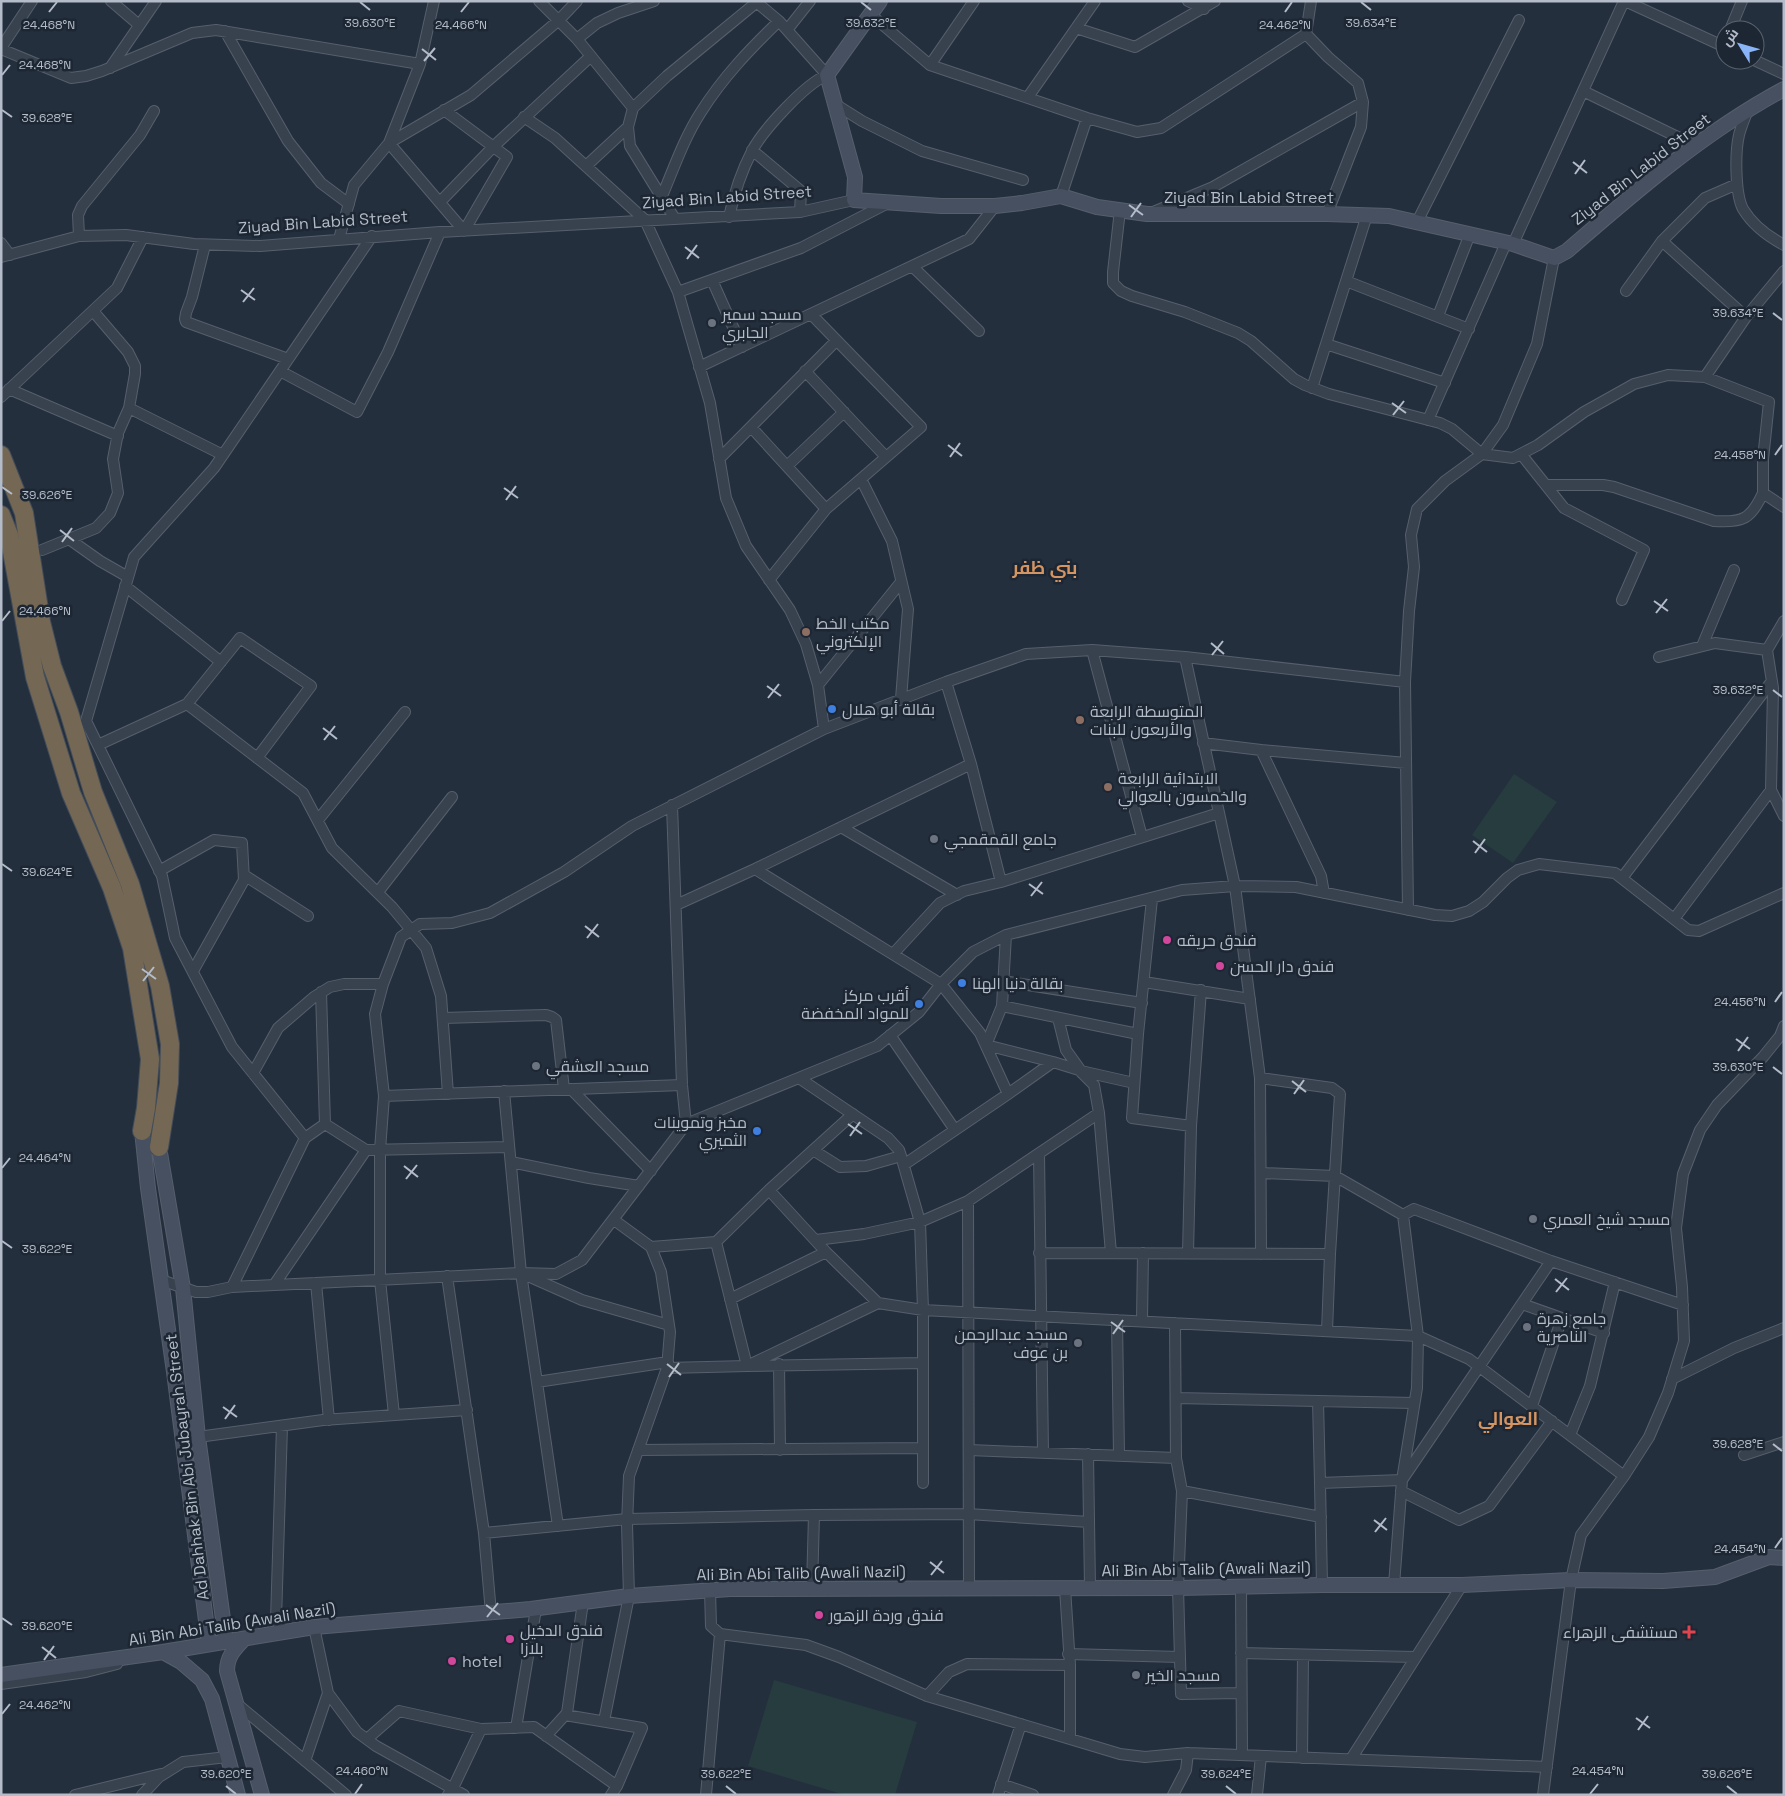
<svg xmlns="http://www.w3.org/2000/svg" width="1785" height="1796" font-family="'Space Grotesk',Cairo,sans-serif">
<rect width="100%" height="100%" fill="#242f3e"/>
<path fill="#263c3f" d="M1514,774L1557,802L1513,863L1472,835Z
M774,1680L917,1722L895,1795H845L748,1766Z"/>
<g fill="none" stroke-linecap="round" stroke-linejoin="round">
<defs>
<path id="street" d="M111,1L139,25
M539,1L577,39L633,108
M1188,1L1204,9
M1311,1L1306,34L1328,57L1358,83L1363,102L1361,127L1327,214
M1625,1L1725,47
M870,14L930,65L1087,118L1137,132L1161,128L1306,34
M1076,28L1135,47L1215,1
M787,30L810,1
M1730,30L1742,1
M225,31L288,141L321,183L349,204
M577,39L597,23L618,13L654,1
M1,48L32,1
M1,49L71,78L86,76L102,71L192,33L216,30L420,64
M1754,60L1784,74
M930,65L974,1
M110,68L156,1
M1583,91L1696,146
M1028,97L1095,1
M835,104L862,121L922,151L1023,180
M1748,109C1745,118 1741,127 1739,135C1735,152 1735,194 1743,209C1752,224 1769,237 1784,245
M444,110L507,157L464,231L389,143L471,95L559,20L577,1
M524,117L555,138L645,220L678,292L710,403L726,498L746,546L790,610L806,644L818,685L824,729
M752,150L801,191L800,212
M586,166L628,127
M662,196C674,168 684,138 701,112C723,77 750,49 779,21
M1061,196L1087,118
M440,202L493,147L591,56
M1120,210L1113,272V283L1121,291L1132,296L1185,312L1238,333L1251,341L1294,379L1305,385L1329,394L1440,423L1452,429L1482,454L1513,458L1538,445L1584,412L1634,384L1668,375L1705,377L1769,402L1763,459V493L1784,507
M1153,212L1213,187L1363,102
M729,217C734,194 741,172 752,151C763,130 805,84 827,75L779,21L755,1
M675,219L630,146L628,127L633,108L667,76L757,2
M1417,222L1519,20
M79,236L78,215L82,206L140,135L154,111
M339,239L354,185L389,143L420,64L434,1
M1662,241L1746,317
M1,243L10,255
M1513,244L1624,1
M205,245L192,297L186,313L185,319L186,322L288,359
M1,257L79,236L126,235L194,244L260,246L440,232L800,212L854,200
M912,266L979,331
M712,280L742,347
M1346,281L1469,329
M1626,291L1662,241L1705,198L1737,184
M678,292L801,248L888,203
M1438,316L1470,234
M1326,344L1445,383
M699,367L969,239L995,206
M280,371L357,412L388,352L440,232
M805,371L886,457
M1705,377L1746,317L1784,271
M1312,388L1367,215
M9,389L118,436
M1,397L117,288L143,237
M129,408L223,455
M1428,420L1506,243
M751,427L826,509
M1521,454L1564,508L1644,550L1622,600
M719,459L836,341
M787,466L844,412
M861,479L892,541L908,609L901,699
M1546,485H1603L1614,487L1714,521C1743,523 1751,519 1763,493
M69,539L100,561L128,577
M42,550L96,528L110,513L118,493L113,459L118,433L129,408L135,374V366L128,352L93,311
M769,580L826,509L921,427L811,314
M125,586L221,662
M1784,621L1767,650L1773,688L1771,790L1784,816
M1702,646L1734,570
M1092,650L1142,837
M1185,657L1235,886L1260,1078L1261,1254
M1659,657L1715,643L1767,650
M946,682L971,764L1001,882
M818,685L901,582
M187,704L303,793L332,848L392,907L426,948L441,996L448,1094
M1203,743L1261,750L1321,876L1324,893
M98,745L187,704L240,638L311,686L257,758
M1261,750L1406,763
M318,820L405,712
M841,827L957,895
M755,869L941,984L980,1033L1008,1094
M159,871L214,840L242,843L244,880L193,971
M244,875L308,916
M1622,878L1772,681
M378,892L452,797
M1152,899L1138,1034L1132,1118L1191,1126
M676,905L755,869L971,764
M1408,910L1405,682L1409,611L1414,567L1411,535L1417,509L1445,481L1482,454L1503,425L1537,344L1554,258
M1674,919L1771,790
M1006,935L1002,1006L986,1045L1053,1062
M893,954L940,903L964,891L1001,882L1219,813
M1003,981L1142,1003
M1144,982L1250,999
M383,984L401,937L420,924L452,923L490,913L564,872L632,826L824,729L946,682L1026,654L1092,650L1185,657L1405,682
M321,992L325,1124L366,1150L509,1147
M1002,1006L1138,1034
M443,1018L546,1015L552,1017L556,1020L564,1089
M1058,1018L1066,1050L1081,1071L1134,1083
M890,1035L955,1130
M253,1073L278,1028L314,997L330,987L344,984H383L375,1014L384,1096L380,1150V1280L394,1415
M799,1078L888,1138L899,1150L901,1156L920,1222L923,1310V1483
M1260,1078L1332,1088L1340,1094L1330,1254
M571,1089L651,1171
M504,1091L521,1273L558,1526
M384,1096L682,1085
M686,1124L877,1046L919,1012L941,984L973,952L1006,935L1182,890L1235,886L1296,887L1435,915L1452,916L1469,911L1483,902L1507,878L1518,870L1539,864L1615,873L1688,930L1699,931L1784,893
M305,1138L232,1047L175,938L162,876L86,721L134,557L214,468L372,236
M813,1150L840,1167L866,1166L901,1156
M1039,1154L1043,1453
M511,1162L589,1178L639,1186
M905,1164L1008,1094L1053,1062L1079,1070L1094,1085L1099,1113L1111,1253
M1261,1173L1335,1176L1403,1215
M769,1190L826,1252L878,1303
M968,1201L969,1588
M816,1240L864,1234L920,1222L968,1201L1099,1113
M716,1242L747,1366L923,1363
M651,1247L716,1242L769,1190L853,1114
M1039,1253L1330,1254L1327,1331
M1188,1253L1191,1126L1201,990
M521,1273L556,1274L582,1260L686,1124L682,1085L672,805
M447,1276L484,1533L491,1613
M161,1280L196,1292H208L232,1287L521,1273L582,1300L669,1325
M316,1283L329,1420
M274,1285L366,1150
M232,1287L305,1138L325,1124
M730,1299L826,1252
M1522,1304L1604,1333
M1117,1320L1119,1455
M1142,1321L1143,1253
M1175,1323L1176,1458L1182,1491L1178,1588L1181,1694L1241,1693
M779,1364L780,1450
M667,1368L747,1366L878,1303L923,1310L1418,1336L1469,1359L1624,1476
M1672,1379L1734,1348L1784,1328
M537,1382L668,1362
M1176,1398L1414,1403
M1318,1401L1320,1483
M1532,1406L1562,1318
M282,1426L276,1620L284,1632
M1570,1435L1590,1386L1615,1282
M198,1437L323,1420L467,1410
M638,1450L922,1448
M969,1450L1176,1458
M1088,1454L1090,1588
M1744,1455L1784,1442
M1182,1491L1321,1517
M1401,1491L1459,1520L1489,1506L1552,1421
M484,1533L627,1519L814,1515L968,1514L1089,1522
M1322,1585L1320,1483L1402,1480L1417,1388L1418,1336L1403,1215L1414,1209L1551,1261L1683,1305
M1394,1585L1402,1480L1551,1261
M1241,1586L1242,1755
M812,1588L814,1515
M1065,1588L1070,1665V1739
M720,1634L806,1645L839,1657L927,1696L1120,1754L1145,1757L1188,1753L1547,1767
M1241,1653L1415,1657
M1068,1654L1180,1657
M1,1684L86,1672L117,1664
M328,1693L357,1732L376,1746L464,1795
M927,1696L949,1672L967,1664L1070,1665
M236,1703L346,1795
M565,1715L642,1728L617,1786L611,1795
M604,1721L629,1596L627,1524L629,1476L667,1368L670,1332L661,1272L651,1247L614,1220
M516,1728L536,1609
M546,1736L567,1713L583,1602
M367,1739L399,1711L481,1729
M1302,1758L1303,1655
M1351,1759L1462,1585
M305,1761L328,1693L314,1627
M1001,1784L1033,1795
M75,1795L161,1774
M142,1795L159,1777L183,1762L227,1757
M448,1795L453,1788L481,1729L534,1727L617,1786
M706,1795L720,1634L711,1626L710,1590
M998,1795L1021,1724
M1173,1795L1186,1770L1188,1753
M1257,1795L1261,1756
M1543,1795L1571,1580L1581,1535L1624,1476L1649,1437L1668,1393L1684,1341L1682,1287L1676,1228L1683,1174L1700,1130L1717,1105L1763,1057L1780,1036L1784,1026"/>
<path id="secondary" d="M880,1L827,75L855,177L854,200L941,206H995L1022,203L1061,196L1097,207L1147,214H1327L1389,216L1513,244L1554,258L1567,251C1635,192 1704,132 1784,89
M142,1131L148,1188L174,1372L209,1644
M159,1147L183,1288L198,1437L226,1641
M244,1639C234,1649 227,1657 227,1671L262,1795
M163,1652L181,1662L202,1680L212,1699L238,1795
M1,1675L163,1652L314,1627L531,1609L629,1596L730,1589L1178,1588L1322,1585H1462L1571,1580L1663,1581L1715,1577L1769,1557L1784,1558"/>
<path id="highway" d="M1,455L24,513L41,622L52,666L69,712L93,792L130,884L160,986L170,1044L169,1083L159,1147
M1,515L9,535L35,677L71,793L112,888L132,948L150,1059L146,1108L142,1131"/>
</defs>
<use href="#street" stroke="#565f6c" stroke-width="12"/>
<use href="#secondary" stroke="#565f6c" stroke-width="16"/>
<use href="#highway" stroke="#434c59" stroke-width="20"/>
<use href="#street" stroke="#38414e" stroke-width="10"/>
<use href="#secondary" stroke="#465061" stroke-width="14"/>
<use href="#highway" stroke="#746855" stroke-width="18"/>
</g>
<path fill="none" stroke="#b4bcc9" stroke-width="2" d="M360,2L370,10M861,2L871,10M1361,2L1371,10M49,12L57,2M461,12L469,2M1285,12L1292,2M422,49L436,60M424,61L435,48M2,75L10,65M2,110L12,117M1573,162L1587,173M1575,174L1585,160M1129,205L1143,215M1131,217L1141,203M685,247L699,258M687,259L697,245M241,290L255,300M243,302L254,288M1773,313L1782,320M1392,403L1406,413M1393,415L1404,401M948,445L962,456M1775,455L1782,445M950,457L960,443M2,487L12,494M504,488L518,498M506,500L516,486M60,530L74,541M62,542L72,528M1654,601L1668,611M1656,613L1667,599M2,621L10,611M1211,643L1224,654M1212,655L1223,641M767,686L781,696M1773,690L1782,697M768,698L779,684M323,728L337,739M324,740L335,726M1473,841L1487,852M1475,853L1485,839M2,864L12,871M1029,884L1043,894M1031,896L1042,882M585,926L599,937M587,938L598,924M142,969L156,979M143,981L154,967M1775,1002L1782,992M1736,1039L1750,1049M1738,1051L1748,1037M1773,1067L1782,1074M1292,1081L1306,1092M1294,1094L1304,1080M848,1124L862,1134M850,1136L860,1122M404,1166L418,1177M2,1168L10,1158M406,1179L417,1165M2,1241L12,1248M1555,1279L1569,1290M1556,1292L1567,1278M1111,1322L1125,1332M1113,1334L1123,1320M667,1364L681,1375M669,1377L679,1363M223,1407L237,1417M225,1419L235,1405M1773,1444L1782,1451M1374,1520L1387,1530M1375,1532L1386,1518M1775,1548L1782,1538M930,1562L944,1573M931,1575L942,1561M486,1605L500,1615M487,1617L498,1603M2,1618L12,1625M42,1647L56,1658M44,1660L54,1646M2,1714L10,1704M1636,1718L1650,1728M1638,1730L1648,1716M226,1786L236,1794M726,1786L736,1794M1226,1786L1236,1794M1727,1786L1737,1794M355,1794L362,1784M1590,1794L1598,1784"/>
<g fill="#6b7280" stroke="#1d2633" stroke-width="2">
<circle cx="712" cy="323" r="5"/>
<circle cx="934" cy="839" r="5"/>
<circle cx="536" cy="1066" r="5"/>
<circle cx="1533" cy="1219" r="5"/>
<circle cx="1527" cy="1327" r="5"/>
<circle cx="1078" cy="1343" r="5"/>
<circle cx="1136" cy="1675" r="5"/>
</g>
<g fill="#8d6e63" stroke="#1d2633" stroke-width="2">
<circle cx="806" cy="632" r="5"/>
<circle cx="1080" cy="720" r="5"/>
<circle cx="1108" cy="787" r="5"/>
</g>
<g fill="#3f7fe0" stroke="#1d2633" stroke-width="2">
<circle cx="832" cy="709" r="5"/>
<circle cx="962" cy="983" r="5"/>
<circle cx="919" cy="1004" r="5"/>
<circle cx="757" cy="1131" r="5"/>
</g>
<g fill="#d1479c" stroke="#1d2633" stroke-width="2">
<circle cx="1167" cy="940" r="5"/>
<circle cx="1220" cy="966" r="5"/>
<circle cx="819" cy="1615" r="5"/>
<circle cx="510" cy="1639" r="5"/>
<circle cx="452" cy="1661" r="5"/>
</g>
<path fill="#e0444e" stroke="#1d2633" stroke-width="2" d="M1686.5 1624.5h5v5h5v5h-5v5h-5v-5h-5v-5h5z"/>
<g text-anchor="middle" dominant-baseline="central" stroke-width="5" stroke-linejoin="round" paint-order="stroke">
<g font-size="16" fill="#b4bcc9" stroke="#1d2633">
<text transform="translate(1641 169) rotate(-38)">Ziyad Bin Labid Street</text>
<text transform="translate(727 197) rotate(-4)">Ziyad Bin Labid Street</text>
<text x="1249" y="197">Ziyad Bin Labid Street</text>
<text transform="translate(323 222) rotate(-4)">Ziyad Bin Labid Street</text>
<text transform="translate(187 1467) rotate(-97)">Ad Dahhak Bin Abi Jubayrah Street</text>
<text transform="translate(1206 1569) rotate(-1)">Ali Bin Abi Talib (Awali Nazil)</text>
<text transform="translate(801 1573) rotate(-1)">Ali Bin Abi Talib (Awali Nazil)</text>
<text transform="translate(232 1624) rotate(-9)">Ali Bin Abi Talib (Awali Nazil)</text>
</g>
<g font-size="16" fill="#b4bcc9" stroke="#1d2633" text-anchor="start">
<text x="722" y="314">مسجد سمير<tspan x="722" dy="18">الجابري</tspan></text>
<text x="816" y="623">مكتب الخط<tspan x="816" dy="18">الإلكتروني</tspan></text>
<text x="842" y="709">بقالة أبو هلال</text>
<text x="1090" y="711">المتوسطة الرابعة<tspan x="1090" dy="18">والأربعون للبنات</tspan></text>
<text x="1118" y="778">الابتدائية الرابعة<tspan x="1118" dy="18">والخمسون بالعوالي</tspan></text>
<text x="944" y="839">جامع القمقمجي</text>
<text x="1177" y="940">فندق حريقه</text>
<text x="1230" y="966">فندق دار الحسن</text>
<text x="972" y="983">بقالة دنيا الهنا</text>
<text x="909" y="995" text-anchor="end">أقرب مركز<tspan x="909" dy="18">للمواد المخفضة</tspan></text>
<text x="546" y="1066">مسجد العشقي</text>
<text x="747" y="1122" text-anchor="end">مخبز وتموينات<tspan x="747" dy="18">الثميري</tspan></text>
<text x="1543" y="1219">مسجد شيخ العمري</text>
<text x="1537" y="1318">جامع زهرة<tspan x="1537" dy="18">الناصرية</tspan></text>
<text x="1068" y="1334" text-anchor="end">مسجد عبدالرحمن<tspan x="1068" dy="18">بن عوف</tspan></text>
<text x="829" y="1615">فندق وردة الزهور</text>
<text x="520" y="1630">فندق الدخيل<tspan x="520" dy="18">بلازا</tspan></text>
<text x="1678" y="1632" text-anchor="end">مستشفى الزهراء</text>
<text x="462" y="1661">hotel</text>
<text x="1146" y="1675">مسجد الخير</text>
</g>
<g font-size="18" font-weight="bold" fill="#d59563" stroke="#1d2633">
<text x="1045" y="567">بني ظفر</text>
<text x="1508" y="1418">العوالي</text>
</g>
</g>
<g font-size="12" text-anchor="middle" fill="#b4bcc9" stroke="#1d2633" stroke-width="5" stroke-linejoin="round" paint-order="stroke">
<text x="370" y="27">39.630°E</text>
<text x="871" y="27">39.632°E</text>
<text x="1371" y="27">39.634°E</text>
<text x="49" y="29">24.468°N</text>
<text x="461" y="29">24.466°N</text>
<text x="1285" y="29">24.462°N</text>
<text x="45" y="69">24.468°N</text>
<text x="47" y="122">39.628°E</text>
<text x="1738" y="317">39.634°E</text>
<text x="1740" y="459">24.458°N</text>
<text x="47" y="499">39.626°E</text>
<text x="45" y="615">24.466°N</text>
<text x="1738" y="694">39.632°E</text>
<text x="47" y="876">39.624°E</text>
<text x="1740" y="1006">24.456°N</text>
<text x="1738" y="1071">39.630°E</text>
<text x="45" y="1162">24.464°N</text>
<text x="47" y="1253">39.622°E</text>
<text x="1738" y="1448">39.628°E</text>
<text x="1740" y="1553">24.454°N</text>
<text x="47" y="1630">39.620°E</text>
<text x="45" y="1709">24.462°N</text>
<text x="362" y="1775">24.460°N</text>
<text x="1598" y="1775">24.454°N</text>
<text x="226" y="1778">39.620°E</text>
<text x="726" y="1778">39.622°E</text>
<text x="1226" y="1778">39.624°E</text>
<text x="1727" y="1778">39.626°E</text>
</g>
<rect width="1785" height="1796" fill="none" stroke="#b4bcc9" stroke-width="5"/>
<g transform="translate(1740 45) rotate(307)"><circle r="24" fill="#1d2633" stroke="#59626f"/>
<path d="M0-4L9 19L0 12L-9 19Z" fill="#8ab4f8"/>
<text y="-8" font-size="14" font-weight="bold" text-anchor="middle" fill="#b4bcc9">ش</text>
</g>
</svg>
